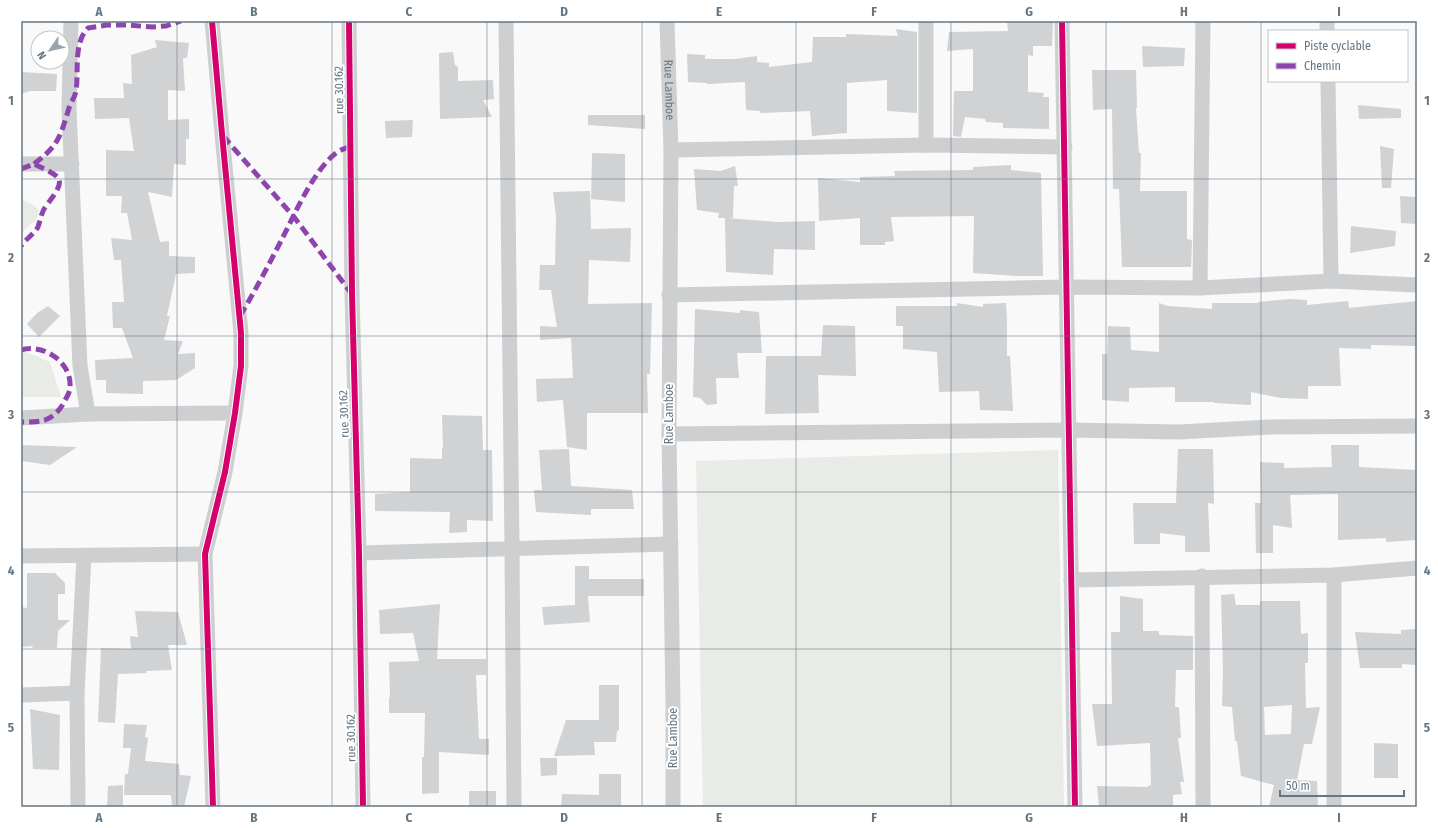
<svg xmlns="http://www.w3.org/2000/svg" width="1438" height="828" font-family="'Fira Sans Condensed',sans-serif">
<rect width="100%" height="100%" fill="#f9f9f9"/>
<path fill="#e8ebe6" d="M21,199L34,205L39,211L36,220L21,233Z
M21,350L50,362L61,397H21Z
M1058,450L1064,807H703L696,461Z"/>
<path fill="#d0d2d3" fill-rule="evenodd" d="M1007,21H1053L1052,46H1033V56L1028,55V92L1044,93L1043,97H1049V129L1003,128V123L986,122L985,119L965,117L961,137L953,136L954,91H973V49L947,51L949,32L1008,31Z
M896,29L917,32V113L887,111V80L847,83V133L812,136L810,111L760,113V111L746,110L745,82L707,84V83L688,82L687,54L705,55V59H735L757,56V62L769,63V67L812,62L813,37H846V34L898,36Z
M155,40L189,43L187,58H183L185,91L168,90V120L189,119V139H186V165L174,164L172,197L148,192L160,242L169,241V256L195,257V273L176,274L167,316H170L164,340L183,341L178,354L195,353V368L176,380L143,381V394L106,393V380H96L95,360L133,358L122,328H113L112,302H124L121,260H114L111,238L132,240L127,213H121L122,196H106V150L134,151L129,118L95,119L94,98H124L123,83L132,84L131,55L157,47Z
M1142,46L1185,48L1184,66L1143,67Z
M453,52L455,65L458,67V81L493,80L494,99L483,100L492,117L440,119L439,53Z
M1092,70H1136L1137,108H1136L1139,153H1141L1140,191H1187V239L1192,240L1191,267H1122L1119,189H1113L1112,109L1093,110Z
M21,72L57,74L56,91H30L21,94Z
M1358,105L1401,109V118L1359,119Z
M588,115H645V129L588,125Z
M413,120L412,137L386,138L385,121Z
M1380,146L1394,149L1391,188H1382Z
M592,153L625,154V202L591,199Z
M1011,165V170L1041,173L1043,276H1017L973,273L974,216L891,217L894,241L885,242V245H860V218L819,221L818,178L860,182V177L895,176L894,171L973,170V167Z
M735,166L738,186H734L733,218H727L777,222L815,221V250L774,249L773,275L726,272L725,218H718L719,213L697,210L694,169L721,171Z
M590,191L591,229L631,228L630,262L589,260L588,304L652,303L650,374H647L648,413H587V450L567,447L563,400L537,402L536,379L573,378L571,338L540,340V326L557,327L551,290H539L540,265H555L556,216L553,192Z
M1400,196L1417,197V224L1401,223Z
M1351,226L1396,231L1395,246L1350,253Z
M1289,299L1307,300V305L1348,301L1349,308L1417,301V346L1371,345V349L1339,348L1341,386H1308V399L1281,398L1251,392V405L1214,403V402H1175V387L1129,388V402L1102,400V354H1107L1108,326L1130,327L1131,350L1159,352V303L1168,306L1212,309V303H1258V302Z
M957,303L983,307V304L1006,303L1007,321V356H1010L1013,411L980,410L979,391L939,392L937,352L903,349V326H896V306H957Z
M48,306L60,316L39,337L27,324L37,313Z
M695,309L740,313V310L759,312L762,353H737L739,378H716L717,404L707,405L700,398L693,397Z
M823,325L855,326L856,376L818,375L819,413L765,414L766,356H821Z
M442,415L482,416L483,450H492L493,521L467,520V532L449,533L450,512L375,511V494L410,492V458L442,459V448H443Z
M21,445L77,447L50,465L21,461Z
M1331,445H1359V467L1417,470V540L1386,542V538L1338,540V494L1290,495L1292,528L1273,525V553H1256L1255,503H1261L1260,462L1284,463V468L1332,467Z
M569,449L571,486L632,490L634,509H591V515L536,512L534,490H542L539,450Z
M1178,449H1213L1214,504L1208,503L1210,552H1185V536L1160,533V544H1134L1133,503H1176Z
M575,566H589V579H644V596H588L590,622L544,625L542,607L575,605Z
M27,573H55L65,583V594H58V620H70L58,631L57,648H32L33,646L21,647V607L27,608Z
M1234,594L1236,605H1260V601H1300L1301,634L1308,633V663H1305L1306,708L1320,707L1312,744H1304L1297,780L1317,781L1318,807H1269L1274,785L1241,776L1237,741H1235L1232,707L1222,706L1223,672L1221,595ZM1292,705L1291,734L1265,735L1264,707Z
M1120,596L1143,599V631H1159V635L1193,636V670H1176L1175,707H1179L1181,738H1178L1184,782H1180L1182,794L1173,795V807H1099L1097,786L1148,787V786L1151,785L1150,743L1097,746L1092,704H1112L1111,632H1120Z
M440,604L437,659H486V675H476L479,739H489V755L439,752V793L422,794V757H424L425,713H389V697H390L389,662L419,661L413,633L380,634L379,610Z
M135,611L178,612L187,645H168L172,670L146,671L147,673L118,674L115,723L98,722L101,648L131,649L130,636L138,637Z
M1417,629V665L1402,664V668H1360L1355,632L1401,634V630Z
M599,685H619V730L617,731L616,742H594L595,755L554,756L566,720H599Z
M30,709L60,715L59,770L33,769Z
M124,724L147,725L145,737L148,738L145,761L179,764L180,775L191,776L184,807H172L171,795H124L125,774H128L131,748H123Z
M1374,743L1398,744V778H1374Z
M540,758H557V775L541,776Z
M599,774H621V807H561L562,794L599,795Z
M123,785V807H107L108,786Z
M469,791H496V807H469Z"/>
<g fill="none" stroke-linecap="round" stroke-linejoin="round">
<g stroke="#cecfd0" stroke-width="15">
<path d="M71,21L69,109L80,366L88,414"/>
<path d="M212,21L222,134L241,333V366L235,413L225,472L205,554L213,807"/>
<path d="M349,21L352,294L359,553L363,807"/>
<path d="M506,21L512,548L514,807"/>
<path id="s1" d="M667,21L671,150L669,434L673,707V807"/>
<path d="M926,21V145"/>
<path d="M1062,21L1075,807"/>
<path d="M1327,21V31"/>
<path d="M1328,81L1331,281"/>
<path d="M671,150L926,145L1065,147"/>
<path d="M21,164H72"/>
<path d="M1200,288L1203,21"/>
<path d="M669,295L1066,287L1200,288L1331,281L1417,285"/>
<path d="M21,418L88,414L235,413"/>
<path d="M669,434L1069,430L1179,432L1270,427L1417,426"/>
<path d="M359,553L671,544"/>
<path d="M21,556L205,554"/>
<path d="M1334,575V807"/>
<path d="M1202,576L1203,807"/>
<path d="M1071,580L1334,575L1417,568"/>
<path d="M21,695L77,693"/>
<path d="M78,807L77,693L84,556"/>
</g>
<path stroke="#8e44ad" stroke-width="5" stroke-dasharray="10 5" stroke-linecap="butt" d="M223,136L294,217L351,293
M34,164C59,145 60,137 69,108C71,102 75,97 76,91C79,72 73,43 88,28L107,25H127L152,27L166,26L181,21
M21,169L34,164C40,167 58,174 59,180C62,188 48,202 44,209C41,215 40,221 38,227C34,234 26,239 21,246
M240,316C255,291 268,266 281,241C294,216 315,166 339,151C343,149 347,148 350,146
M21,350C43,343 72,362 70,387C70,393 66,398 63,404C59,411 53,417 45,420C38,422 29,422 21,422"/>
<defs>
<path id="cycleway" d="M212,21L222,134L241,333V366L235,413L225,472L205,554L213,807
M349,21L352,294L359,553L363,807
M1062,21L1075,807"/>
</defs>
<use href="#cycleway" stroke="#fff" stroke-width="8"/>
<use href="#cycleway" stroke="#d6006c" stroke-width="6"/>
</g>
<path fill="none" stroke="#657683" stroke-width="1" stroke-opacity="0.55" d="M177,21V807M332,21V807M487,21V807M642,21V807M796,21V807M951,21V807M1106,21V807M1261,21V807M21,179H1417M21,336H1417M21,492H1417M21,649H1417"/>
<g text-anchor="middle" dominant-baseline="central" stroke-width="4" stroke-linejoin="round" paint-order="stroke">
<g font-size="12" fill="#657683" stroke="#fff">
<text transform="translate(339 90) rotate(-91)">rue 30.162</text>
<text stroke="none"><textPath href="#s1" startOffset="69">Rue Lamboe</textPath></text>
<text transform="translate(344 414) rotate(-92)">rue 30.162</text>
<text transform="translate(669 414) rotate(-90)">Rue Lamboe</text>
<text transform="translate(351 738) rotate(-91)">rue 30.162</text>
<text transform="translate(673 738) rotate(-90)">Rue Lamboe</text>
</g>
</g>
<rect width="1438" height="828" fill="none" stroke="#ffffff" stroke-width="44"/>
<rect x="1268" y="30" width="140" height="52" fill="#ffffff" stroke="#c1c8cd"/>
<rect x="1276" y="43" width="20" height="6" fill="#d6006c" stroke="#c1c8cd"/>
<text x="1304" y="50" font-size="12" fill="#657683">Piste cyclable</text>
<rect x="1276" y="63" width="20" height="6" fill="#8e44ad" stroke="#c1c8cd"/>
<text x="1304" y="70" font-size="12" fill="#657683">Chemin</text>
<g transform="translate(50 50) rotate(236)"><circle r="19" fill="#ffffff" stroke="#c1c8cd"/>
<path d="M0-3L7 15L0 10L-7 15Z" fill="#99a4ac"/>
<text y="-6" font-size="11" font-weight="bold" text-anchor="middle" fill="#657683">N</text>
</g>
<path d="M1280 790v6h124v-6" fill="none" stroke="#657683" stroke-width="2"/>
<text x="1286" y="790" font-size="12" fill="#657683" stroke="#ffffff" stroke-width="3" paint-order="stroke">50 m</text>
<rect x="22" y="22" width="1394" height="784" fill="none" stroke="#657683" stroke-width="1.5"/>
<g font-size="13" text-anchor="middle" font-weight="bold" fill="#657683">
<text x="99" y="16">A</text>
<text x="254" y="16">B</text>
<text x="409" y="16">C</text>
<text x="564" y="16">D</text>
<text x="719" y="16">E</text>
<text x="874" y="16">F</text>
<text x="1029" y="16">G</text>
<text x="1184" y="16">H</text>
<text x="1339" y="16">I</text>
<text x="11" y="105">1</text>
<text x="1427" y="105">1</text>
<text x="11" y="262">2</text>
<text x="1427" y="262">2</text>
<text x="11" y="419">3</text>
<text x="1427" y="419">3</text>
<text x="11" y="575">4</text>
<text x="1427" y="575">4</text>
<text x="11" y="732">5</text>
<text x="1427" y="732">5</text>
<text x="99" y="822">A</text>
<text x="254" y="822">B</text>
<text x="409" y="822">C</text>
<text x="564" y="822">D</text>
<text x="719" y="822">E</text>
<text x="874" y="822">F</text>
<text x="1029" y="822">G</text>
<text x="1184" y="822">H</text>
<text x="1339" y="822">I</text>
</g>
</svg>
